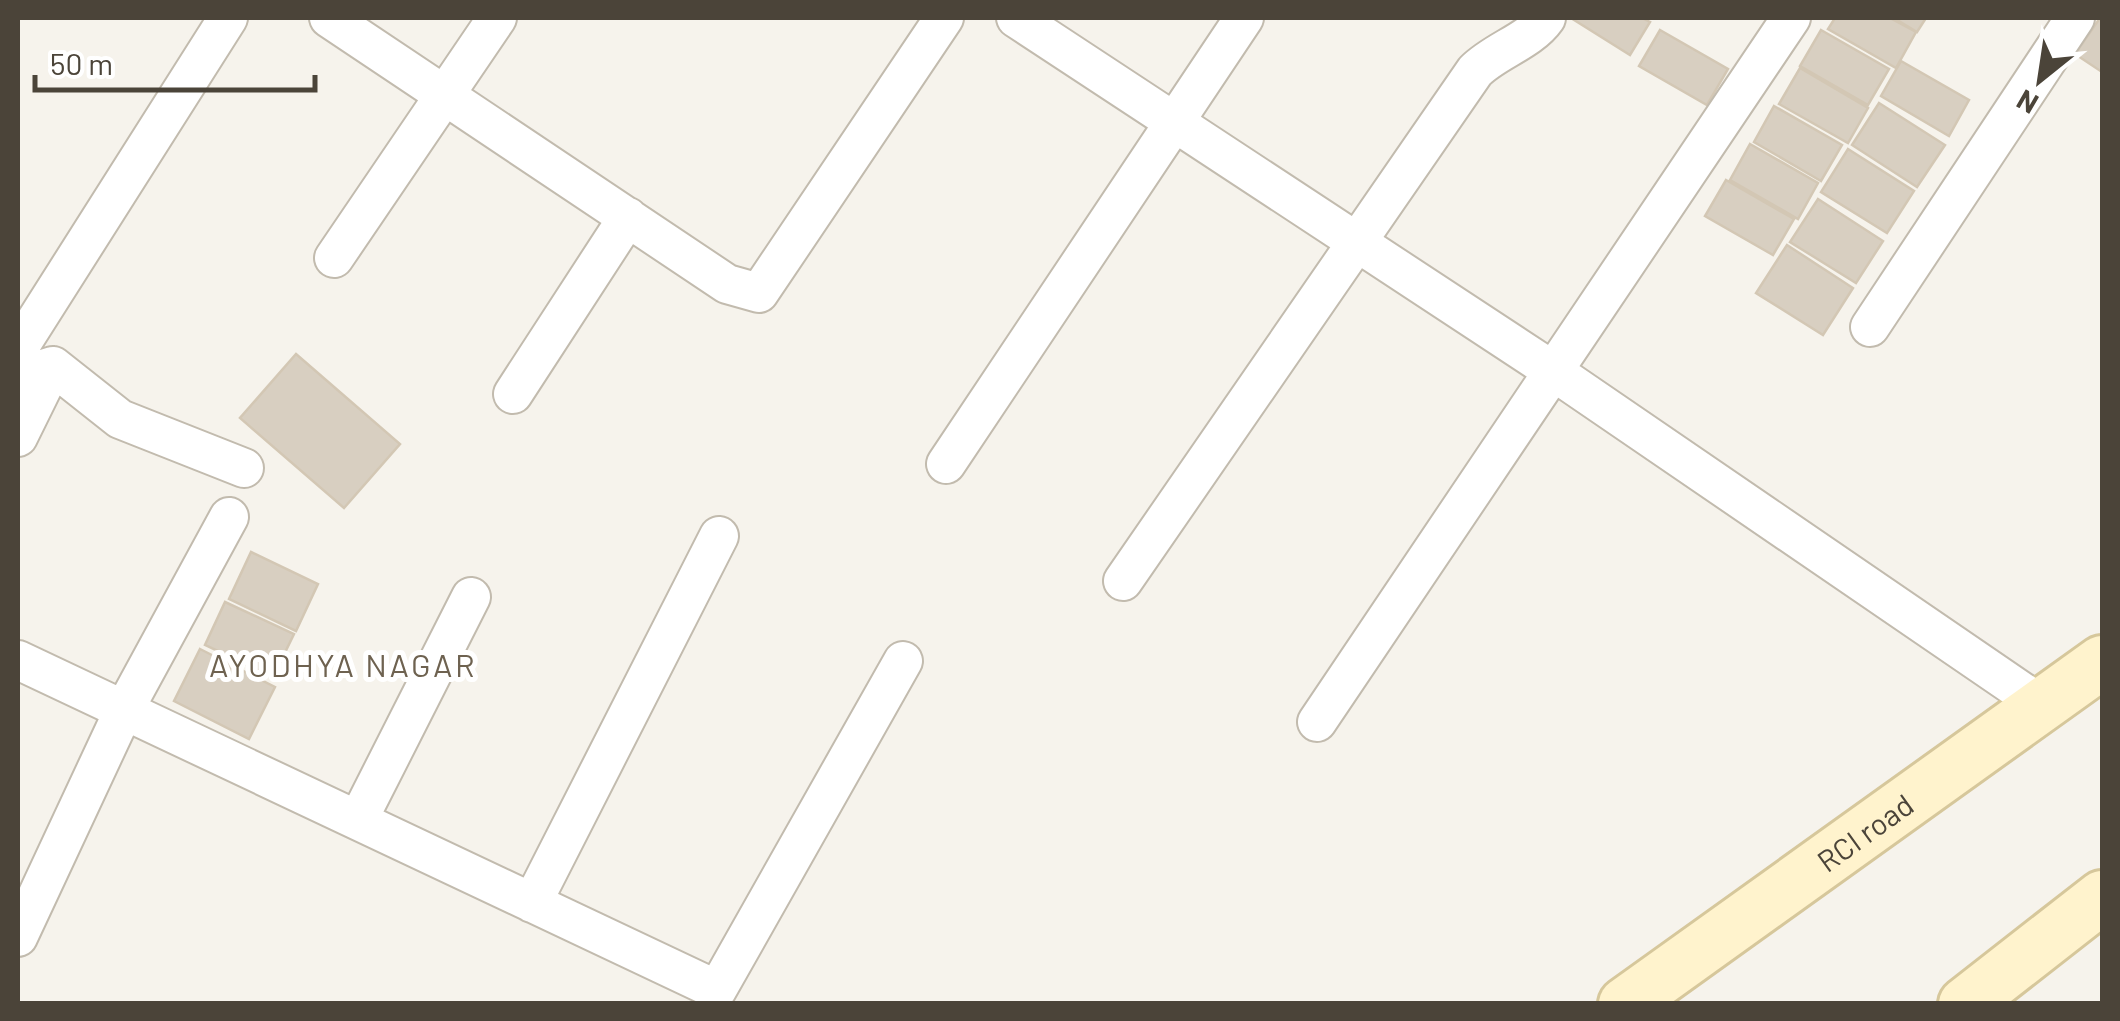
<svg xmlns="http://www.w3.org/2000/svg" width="2120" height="1021" font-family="Barlow,sans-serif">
<rect width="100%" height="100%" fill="#f6f3ec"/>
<path fill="#d8cfc1" stroke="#d3c7b4" stroke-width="2.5" d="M1571,18H1642L1650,22L1630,55Z
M1835,18H1890L1916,32L1896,68L1828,29Z
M1894,18H1926L1917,32Z
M2100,18H2102V72L2075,54Z
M1660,30L1728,69L1707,105L1639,66Z
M1821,30L1889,69L1868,105L1800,66Z
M1901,61L1969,100L1949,136L1881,96Z
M1800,68L1868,108L1848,143L1779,104Z
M1879,103L1945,145L1917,187L1852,145Z
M1774,106L1842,145L1821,181L1754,142Z
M1750,144L1818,183L1798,219L1730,180Z
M1848,149L1914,191L1887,233L1821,192Z
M1726,180L1794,219L1773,255L1705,216Z
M1818,199L1883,241L1856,283L1790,242Z
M1787,245L1853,288L1823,335L1756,293Z
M296,354L400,444L344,508L240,418Z
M251,552L318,584L296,631L229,599Z
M225,602L294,634L273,677L205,645Z
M200,649L275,687L249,739L174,701Z"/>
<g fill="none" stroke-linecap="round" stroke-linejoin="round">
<defs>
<path id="minor" d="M329,18L727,284L759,293L944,18
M1016,18L1553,371L2040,704
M334,258L497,18
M1870,327L2075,18
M18,349L228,18
M18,377L53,366L120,419L244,468
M513,394L628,217
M18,437L53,366
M946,464L1244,18
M1123,581L1475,71C1496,50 1529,42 1546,18
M18,660L717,990L903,661
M1317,722L1791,18
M358,820L471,597
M532,903L719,536
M18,937L124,710L229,517"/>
<g id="secondary">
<path id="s1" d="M1625,1004L2102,662"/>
<path d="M1965,1004L2102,897"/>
</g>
</defs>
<use href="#minor" stroke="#c2bbae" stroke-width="42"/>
<use href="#secondary" stroke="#d6c79b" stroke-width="58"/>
<use href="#minor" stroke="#fff" stroke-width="38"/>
<use href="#secondary" stroke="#fff3cd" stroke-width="52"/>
</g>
<g text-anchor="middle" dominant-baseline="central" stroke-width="10" stroke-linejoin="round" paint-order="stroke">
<g font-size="30" fill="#4b4439" stroke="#fff">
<text stroke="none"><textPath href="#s1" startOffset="295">RCI road</textPath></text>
</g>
<g font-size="32" letter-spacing="2.5" fill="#6e6250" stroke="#fff">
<text x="343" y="664">AYODHYA NAGAR</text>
</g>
</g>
<rect width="2120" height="1021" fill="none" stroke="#4b4439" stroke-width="40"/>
<g transform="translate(2040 80) rotate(210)" stroke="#ffffff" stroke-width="8" paint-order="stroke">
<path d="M0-8L18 38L0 25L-18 38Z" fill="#4b4439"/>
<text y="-15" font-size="28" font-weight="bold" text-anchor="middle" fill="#4b4439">N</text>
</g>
<path d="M35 75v15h280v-15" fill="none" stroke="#4b4439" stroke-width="5"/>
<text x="50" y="75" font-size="30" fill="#4b4439" stroke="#ffffff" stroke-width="8" paint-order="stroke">50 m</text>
</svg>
